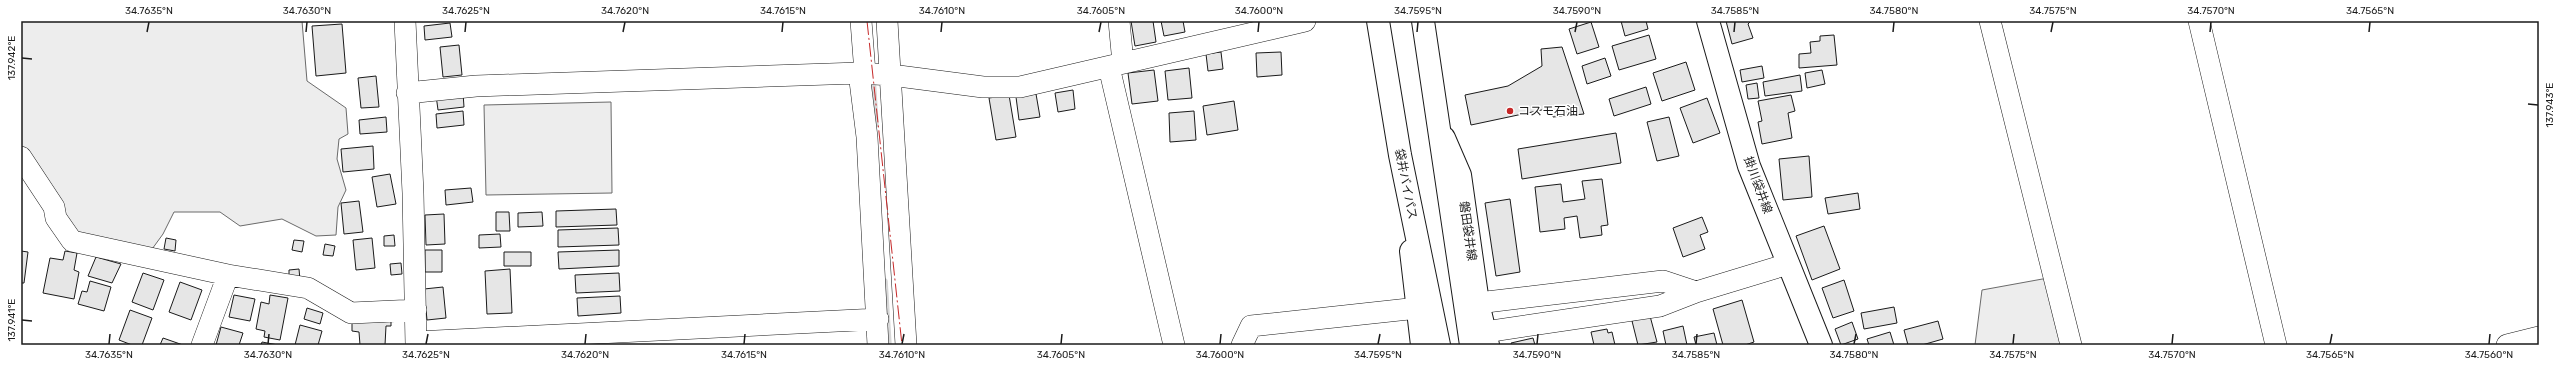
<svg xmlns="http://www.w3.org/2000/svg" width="2560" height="366" font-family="Rubik,'Noto Sans JP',sans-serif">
<rect width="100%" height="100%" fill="#fff"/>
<path fill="#ededed" stroke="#6a6a6a" d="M21,21H302L307,81L346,108L348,134L339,139L337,159L346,190L338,207L336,235L316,236L282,219L240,226L220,212H174L163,234L147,256L83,243L21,150Z
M611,102L612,193L486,195L484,105Z
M2048,278L2061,345H1975L1982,290Z"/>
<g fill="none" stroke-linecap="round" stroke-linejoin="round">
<path stroke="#d7d7d7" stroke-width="5.5" d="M873,77L876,125
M885,281L889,345"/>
</g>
<path fill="#e6e6e6" stroke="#1a1a1a" d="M1131,21H1153L1156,42L1135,46Z
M1161,21H1183L1185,32L1164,36Z
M1621,21H1646L1648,29L1625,36Z
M1726,21H1751L1748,24L1753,38L1732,44Z
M1591,22L1599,47L1577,54L1569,29Z
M450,23L452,37L425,40L424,26Z
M342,24L346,73L316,76L312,26Z
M1649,35L1656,59L1619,70L1612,46Z
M1834,35L1837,65L1799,68V54L1811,53L1810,42L1820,41V36Z
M459,45L462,75L443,77L440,47Z
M1562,47L1584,114L1553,117L1551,108L1471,125L1465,95L1508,86L1542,66L1541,49Z
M1221,52L1223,69L1208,71L1206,54Z
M1281,52L1282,75L1257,77L1256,53Z
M1605,58L1611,76L1587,84L1582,66Z
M1686,62L1695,90L1662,101L1653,73Z
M1762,66L1764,78L1742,82L1740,70Z
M1189,68L1192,98L1168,100L1165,71Z
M1154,70L1158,101L1132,104L1128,73Z
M1822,70L1825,84L1807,88L1805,73Z
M1800,75L1802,91L1765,96L1763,82Z
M376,76L379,107L361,108L358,78Z
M1757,83L1759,98L1748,99L1746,85Z
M1646,87L1651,104L1614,116L1609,99Z
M1073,90L1075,109L1058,112L1055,93Z
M463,93L464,107L438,110L436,95Z
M1036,94L1040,117L1019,120L1016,97Z
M1009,95L1016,137L996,140L989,98Z
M1791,95L1795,111L1788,113L1792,138L1762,144L1758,122L1762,121L1758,101Z
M1707,98L1720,133L1693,143L1680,108Z
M1234,101L1238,130L1207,135L1203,106Z
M463,111L464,125L437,128L436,114Z
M1194,111L1196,140L1170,142L1169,113Z
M386,117L387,132L360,134L359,120Z
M1669,117L1679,156L1657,161L1647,122Z
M1616,133L1621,163L1522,179L1518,149Z
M373,146L374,169L343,172L341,149Z
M1809,156L1812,197L1783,200L1779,159Z
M390,174L396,204L377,207L372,177Z
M1602,179L1608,225L1601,226L1602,235L1580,238L1577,216L1564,218L1565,229L1540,232L1535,187L1561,184L1563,202L1585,199L1582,181Z
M471,188L473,202L446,205L445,190Z
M1858,193L1860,209L1828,214L1825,198Z
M1510,199L1520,272L1496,276L1485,203Z
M359,201L363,232L344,234L341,203Z
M616,209L617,225L556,227V211Z
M496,212H509L510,231H496Z
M542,212L543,226L518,227V213Z
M444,214L445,244L426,245L425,215Z
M1702,217L1708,232L1700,235L1705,249L1683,257L1673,228Z
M1824,226L1840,269L1812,280L1796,236Z
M618,228L619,245L558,247V230Z
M500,234L501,247L479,248V235Z
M394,235L395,246H384V236Z
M166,238L176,240L175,251L164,249Z
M372,238L375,268L356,270L353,240Z
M294,240L304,241L302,252L292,250Z
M325,244L335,246L333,256L323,255Z
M425,250H442V272H425Z
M619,250V266L559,269L558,252Z
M21,251L28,252L24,283H21Z
M65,251L77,253L74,270L79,272L74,299L43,293L50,258L63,260Z
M504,252H531V266H504Z
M96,257L121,264L112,283L88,276Z
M401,263L402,274L391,275L390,264Z
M299,269L300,280L289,281V270Z
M510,269L512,313L487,314L485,271Z
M143,273L164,280L153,310L132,302Z
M619,273L620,291L576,293L575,275Z
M1844,280L1854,311L1833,318L1822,288Z
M90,281L111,287L104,311L78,304L82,291L87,292Z
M180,282L202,290L191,320L169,312Z
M443,287L446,318L427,320L424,289Z
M234,295L255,299L250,321L229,317Z
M270,295L288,298L280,340L264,337L265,331L256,329L261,302L269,304Z
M620,296L621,313L578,316L577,298Z
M1742,300L1754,342L1745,345H1723L1713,309Z
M1894,307L1897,323L1864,329L1861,313Z
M307,308L323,313L320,324L304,319Z
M130,310L152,318L142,345H132L119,340Z
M1650,316L1657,342L1638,345L1632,321Z
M352,318H391V326H386L385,345H360L359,332L352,331Z
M1938,321L1943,339L1922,345H1908L1904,330Z
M1852,322L1858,339L1841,345L1835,329Z
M300,325L322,331L318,345H295Z
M1683,326L1687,345H1666L1663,331Z
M221,327L243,333L239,345H216Z
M1607,329L1608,333L1612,332L1615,345H1594L1591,332Z
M1890,332L1894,345H1869L1867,339Z
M1714,333L1717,345H1696L1694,337Z
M163,338L183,345H160Z
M1533,338L1535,345H1512L1511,343Z
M262,342L278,345H261Z"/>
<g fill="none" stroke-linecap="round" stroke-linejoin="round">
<defs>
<path id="minor" d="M405,21L413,193L416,345
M861,21L865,73
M887,21L906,345
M1119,21L1123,63
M1990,21L2071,345
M2199,21L2276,345
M1109,67L1174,345
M859,73L867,137L878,345
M407,93L476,86L859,73L891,75L983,87H1020L1305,21
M21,157L54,207L56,218L72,241L228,275L308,288L351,313L416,310
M1478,303L1663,281L1696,292
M1485,332L1660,306L1696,292L1788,264
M416,342L878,319
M202,345L228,275
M1242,345L1251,326L1418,308
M2507,345L2539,337"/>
<path id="major" d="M1708,21L1749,166L1821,345
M1444,138L1460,175L1478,303L1488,345
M1411,251L1422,345"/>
<path id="highway" d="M1378,21L1400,155L1439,345
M1423,21L1471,345"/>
</defs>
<use href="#minor" stroke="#1a1a1a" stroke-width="22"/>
<use href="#major" stroke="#1a1a1a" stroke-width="24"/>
<use href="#highway" stroke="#1a1a1a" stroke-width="24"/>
<use href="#minor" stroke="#fff" stroke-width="21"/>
<use href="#major" stroke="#fff" stroke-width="22"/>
<use href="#highway" stroke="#fff" stroke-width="22"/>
<path stroke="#c62828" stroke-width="1" stroke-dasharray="14 3 2 3" stroke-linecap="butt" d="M867,21L902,345"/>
</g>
<path fill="none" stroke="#1a1a1a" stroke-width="1.5" d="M147,32L149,22M306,32L307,22M465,32L466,22M623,32L625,22M782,32L783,22M941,32L942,22M1099,32L1101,22M1258,32L1259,22M1417,32L1418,22M1575,32L1577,22M1734,32L1735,22M1893,32L1894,22M2051,32L2053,22M2210,32L2211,22M2369,32L2370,22M22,58L32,59M2528,104L2538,105M22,320L32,321M109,344L110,334M268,344L269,334M426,344L428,334M585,344L586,334M744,344L745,334M902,344L904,334M1061,344L1062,334M1220,344L1221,334M1378,344L1380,334M1537,344L1538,334M1696,344L1697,334M1854,344L1856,334M2013,344L2014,334M2172,344L2173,334M2330,344L2332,334M2489,344L2490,334"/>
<circle fill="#c62828" stroke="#fff" stroke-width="1.5" cx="1510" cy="111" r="4"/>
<g text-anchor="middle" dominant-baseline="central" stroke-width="3" stroke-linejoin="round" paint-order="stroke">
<g font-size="12" fill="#1a1a1a" stroke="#fff" text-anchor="start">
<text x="1518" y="111">コスモ石油</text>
</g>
<g font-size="12" fill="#1a1a1a" stroke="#fff">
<text transform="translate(1406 184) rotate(79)">袋井バイパス</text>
<text transform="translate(1758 185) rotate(70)">掛川袋井線</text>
<text transform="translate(1468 231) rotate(82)">磐田袋井線</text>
</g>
</g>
<rect width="2560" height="366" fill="none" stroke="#ffffff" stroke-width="44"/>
<rect x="22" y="22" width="2516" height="322" fill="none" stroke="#1a1a1a" stroke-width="1.5"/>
<g font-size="10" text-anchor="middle" fill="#1a1a1a">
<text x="149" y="14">34.7635°N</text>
<text x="307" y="14">34.7630°N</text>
<text x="466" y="14">34.7625°N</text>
<text x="625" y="14">34.7620°N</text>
<text x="783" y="14">34.7615°N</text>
<text x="942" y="14">34.7610°N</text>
<text x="1101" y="14">34.7605°N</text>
<text x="1259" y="14">34.7600°N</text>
<text x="1418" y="14">34.7595°N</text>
<text x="1577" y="14">34.7590°N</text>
<text x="1735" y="14">34.7585°N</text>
<text x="1894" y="14">34.7580°N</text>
<text x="2053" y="14">34.7575°N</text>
<text x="2211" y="14">34.7570°N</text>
<text x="2370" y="14">34.7565°N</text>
<text transform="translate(11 58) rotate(-90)" y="4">137.942°E</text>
<text transform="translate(2549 105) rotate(-90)" y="4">137.943°E</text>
<text transform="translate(11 320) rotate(-90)" y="4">137.941°E</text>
<text x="109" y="358">34.7635°N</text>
<text x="268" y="358">34.7630°N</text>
<text x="426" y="358">34.7625°N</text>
<text x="585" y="358">34.7620°N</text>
<text x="744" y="358">34.7615°N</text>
<text x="902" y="358">34.7610°N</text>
<text x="1061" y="358">34.7605°N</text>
<text x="1220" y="358">34.7600°N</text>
<text x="1378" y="358">34.7595°N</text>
<text x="1537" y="358">34.7590°N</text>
<text x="1696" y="358">34.7585°N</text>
<text x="1854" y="358">34.7580°N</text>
<text x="2013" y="358">34.7575°N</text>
<text x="2172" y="358">34.7570°N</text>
<text x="2330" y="358">34.7565°N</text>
<text x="2489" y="358">34.7560°N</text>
</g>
</svg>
